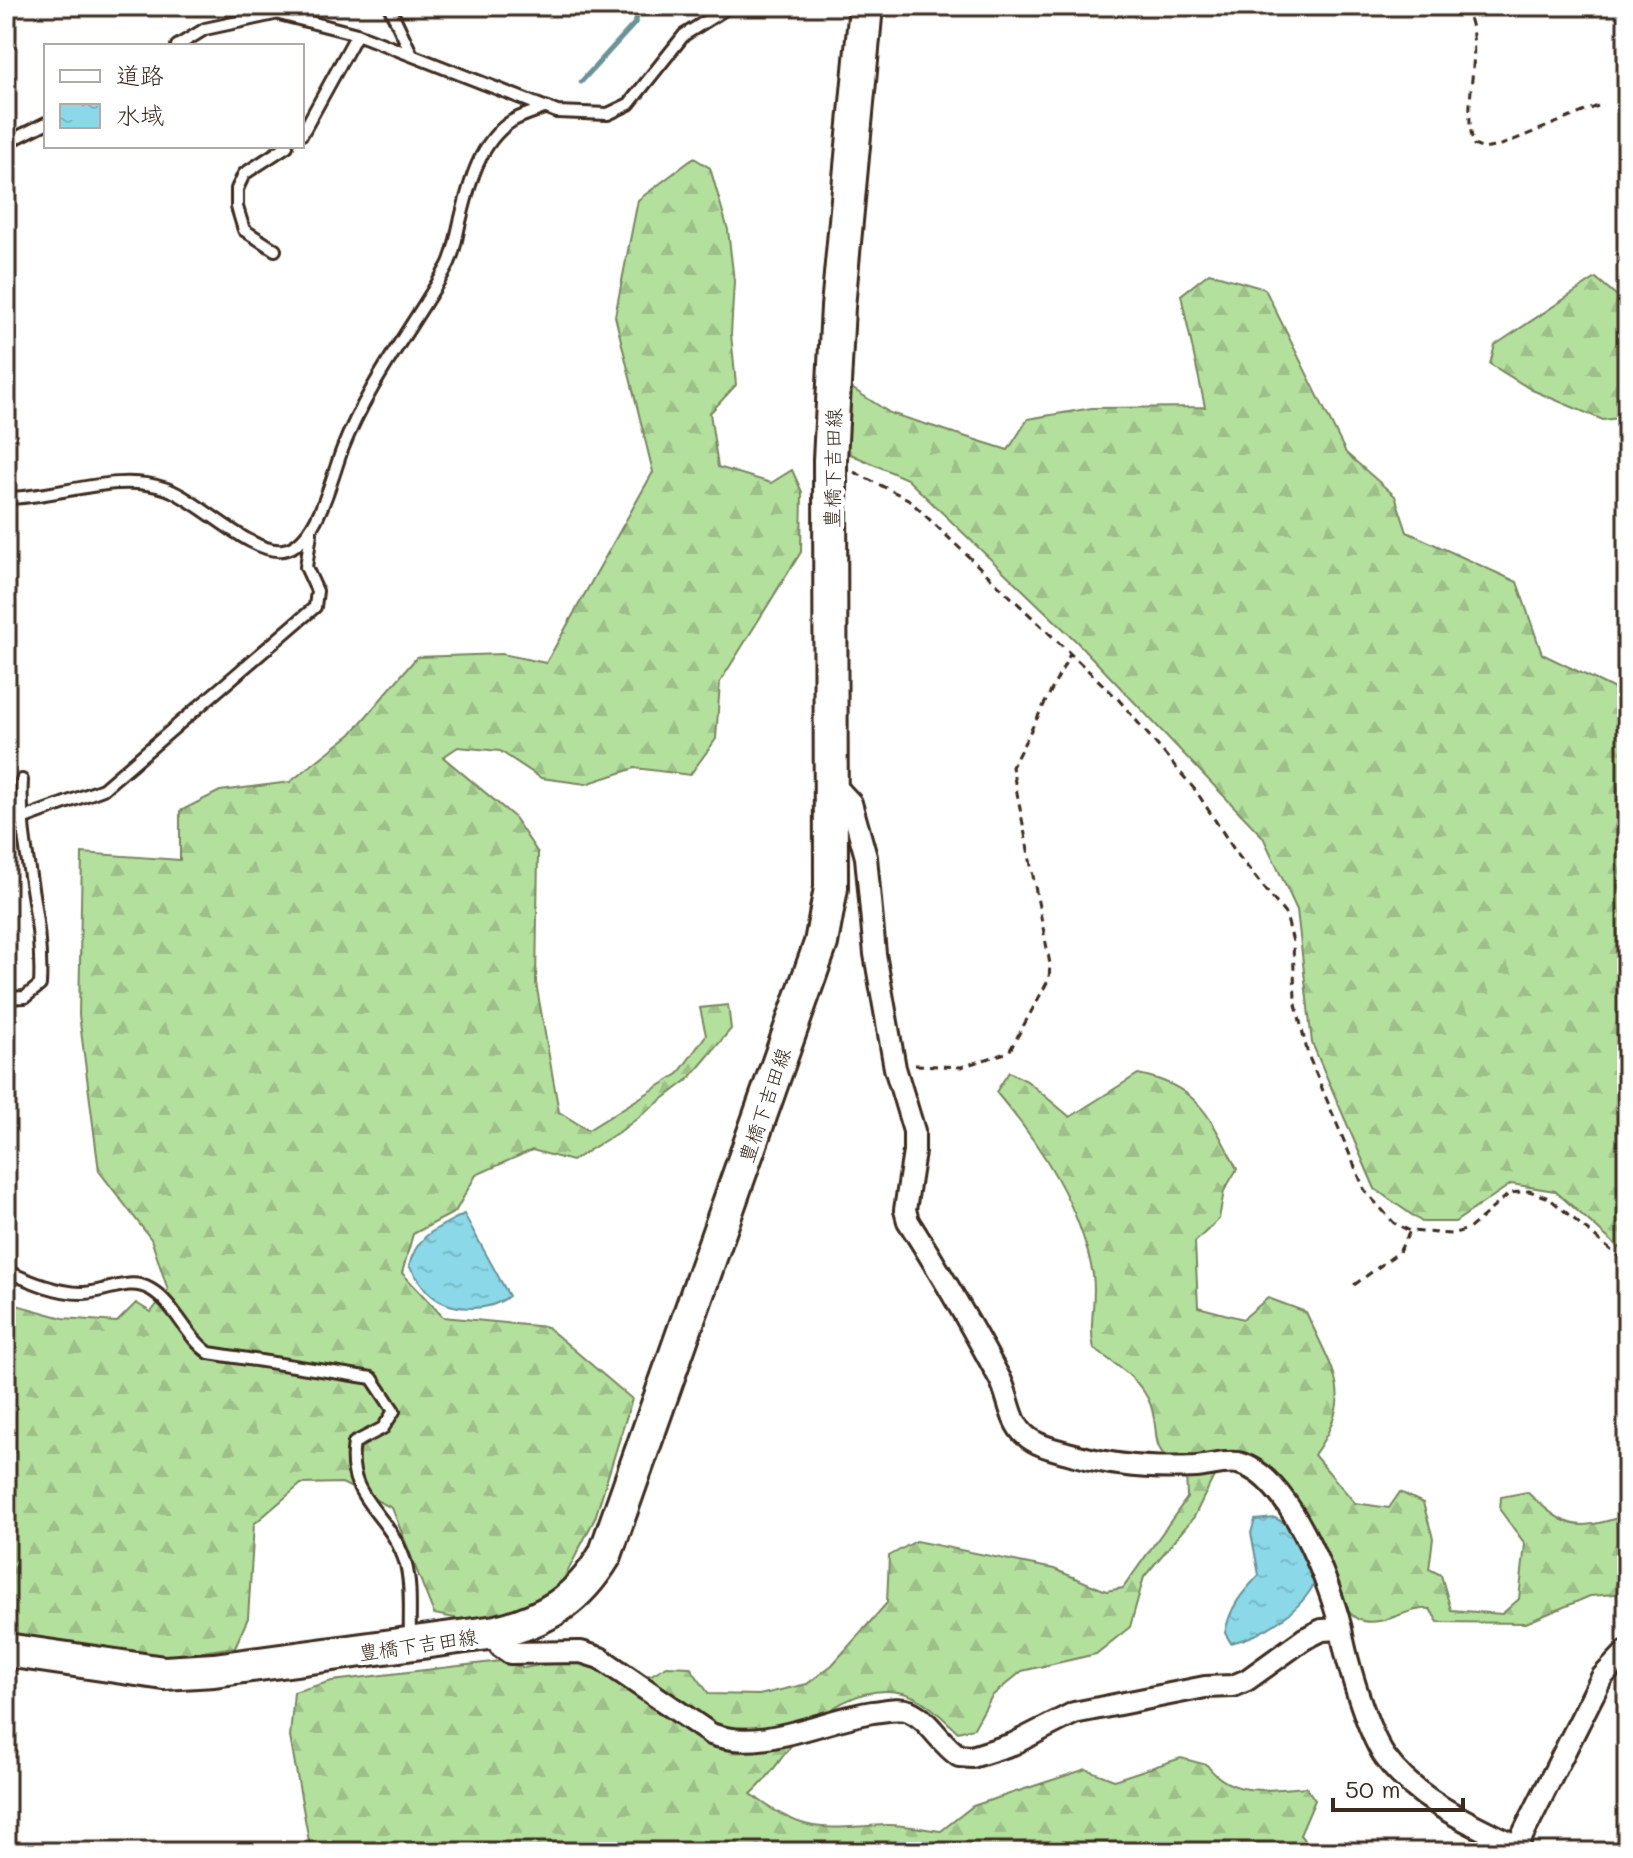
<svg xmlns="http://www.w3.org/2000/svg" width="1633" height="1858" font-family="Mali,'Klee One',sans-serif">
<defs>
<pattern id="forest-firs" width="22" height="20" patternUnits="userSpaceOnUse" patternTransform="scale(2)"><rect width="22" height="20" fill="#b4e09e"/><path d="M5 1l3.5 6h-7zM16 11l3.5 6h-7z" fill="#9cc088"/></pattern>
<pattern id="water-ripples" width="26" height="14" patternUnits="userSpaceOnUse" patternTransform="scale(2)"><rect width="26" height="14" fill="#8ad8e8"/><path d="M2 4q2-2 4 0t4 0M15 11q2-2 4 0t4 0" fill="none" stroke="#78bac7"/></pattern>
</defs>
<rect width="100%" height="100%" fill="#fff"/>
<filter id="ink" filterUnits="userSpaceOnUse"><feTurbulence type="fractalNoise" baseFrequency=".0125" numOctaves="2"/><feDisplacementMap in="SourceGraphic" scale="16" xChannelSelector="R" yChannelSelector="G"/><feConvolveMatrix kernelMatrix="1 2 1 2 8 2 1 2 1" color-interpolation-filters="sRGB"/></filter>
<g filter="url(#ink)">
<path fill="url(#forest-firs)" stroke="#78855e" stroke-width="2" d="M694,158L710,168L728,230L734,281L731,334L736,385L710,413L718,467L771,483L792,470L802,492L801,552L720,682L716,739L690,775L635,768L586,784L541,778L500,751L458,747L443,757L513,816L538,853L536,983L559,1112L588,1130L678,1074L706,1035L700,1008L728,1005L731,1029L689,1079L622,1130L572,1161L532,1150L476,1175L455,1212L413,1234L402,1273L443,1317L547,1327L632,1399L595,1518L560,1586L514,1610L469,1621L434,1614L392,1508L342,1483L301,1484L254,1524L248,1618L235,1647L168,1657L101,1651L6,1633V1302L63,1318L117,1322L136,1303L151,1312L168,1290L151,1239L99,1171L79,1015L82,853L180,860V811L220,791L290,782L351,734L417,657L502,654L546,663L653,472L615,316L638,200Z
M1209,273L1265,289L1346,453L1395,496L1407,532L1517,582L1542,654L1627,695V1255L1555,1191L1511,1184L1455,1222H1422L1375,1189L1312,1043L1297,910L1263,837L1076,641L907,479L848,453L850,387L890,413L1008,450L1028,419L1092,408L1205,407L1181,295Z
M1596,278L1616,295H1627V417L1603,420L1532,390L1490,364L1495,345Z
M1009,1072L1027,1081L1070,1117L1138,1074C1200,1086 1210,1118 1237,1169L1224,1191L1219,1219L1195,1242L1198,1307L1243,1319L1268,1298L1306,1312C1333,1372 1357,1395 1314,1455L1355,1503L1389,1508L1400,1492L1423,1503L1433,1538L1429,1569L1441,1575L1451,1610L1502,1614L1519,1599L1525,1544L1500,1510L1501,1497L1527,1492C1567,1529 1575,1532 1627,1515V1593L1590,1596L1526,1623L1438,1622L1430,1609C1407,1607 1385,1626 1363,1621C1341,1616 1338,1583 1329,1565C1311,1525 1277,1495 1248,1462L1216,1472L1194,1517L1144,1577L1130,1627L1096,1654L1022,1671L992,1696L974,1728L958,1732C942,1718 925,1698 903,1693C861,1683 821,1712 795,1741C779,1759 769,1779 751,1794C804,1835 822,1828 885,1825C903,1824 923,1829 941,1831L973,1806L1086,1769L1114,1780L1181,1758L1207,1765C1231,1798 1270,1790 1306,1787L1315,1800L1300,1835L1314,1852H311L290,1737L294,1692L332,1681L501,1661L524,1668L556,1662L591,1663L621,1679L651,1675L667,1666L690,1667L709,1694L759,1695L807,1684L832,1665L887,1603L889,1556L916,1541L1054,1569L1106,1591L1123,1588L1187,1498L1186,1472C1146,1446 1162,1444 1151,1406C1143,1381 1114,1363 1094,1349C1088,1324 1097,1300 1093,1275C1080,1205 1041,1145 996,1092Z"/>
<path fill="url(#water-ripples)" stroke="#6a9297" stroke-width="2" d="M464,1214L509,1296C488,1313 447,1312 428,1292C421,1285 415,1274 409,1266C417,1234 438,1228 464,1214Z
M1275,1518L1292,1527L1318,1574C1308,1607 1264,1636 1231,1643L1225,1633C1230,1607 1241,1594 1259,1575L1251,1533L1255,1520Z"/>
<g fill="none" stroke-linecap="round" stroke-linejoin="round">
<path stroke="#6a9297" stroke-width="5" d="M581,82L635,23L641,6"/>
<defs>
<path id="lane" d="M248,6L357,34L557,112L608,114L629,104L684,35L730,6
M389,6L412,55
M177,46L205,29L279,13
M302,134L357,34
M6,143L46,123
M275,250L244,230L237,207V189L244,174L287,146
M6,498C59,498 116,471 167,489C200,501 252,555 283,550C317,545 331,479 342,450C368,384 412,328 447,267C454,255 456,239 459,226C468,190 477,143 512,121C522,115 535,112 546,107
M19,820L103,789L315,607L317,591L306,567L311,533
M6,998L25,997L40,985C44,915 18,849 22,780
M6,1271C29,1281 59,1294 84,1293C107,1292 129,1277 150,1289C175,1303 185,1336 209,1353L372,1378L394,1411L383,1428L354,1443C344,1501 392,1513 406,1565C412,1587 409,1616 410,1640"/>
<path id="street" d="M829,784L838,789L851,803L866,857L875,954L895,1068L914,1131V1152L905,1210L908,1221C941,1273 971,1325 1000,1379C1009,1396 1010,1422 1025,1435C1038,1447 1058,1450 1075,1455C1113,1466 1156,1469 1196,1467C1209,1466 1225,1461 1238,1463C1289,1475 1330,1584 1341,1629
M496,1632L500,1646L510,1653L581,1652L600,1658L711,1734C762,1753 821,1720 873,1712C884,1711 898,1707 909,1711C930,1720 940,1744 959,1756L972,1757L1013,1744L1074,1713L1205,1687L1233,1686L1247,1680L1304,1639L1322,1630L1341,1629C1346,1660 1367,1731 1385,1757C1416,1800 1471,1824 1517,1846
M1514,1852L1602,1677L1627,1651"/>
<path id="primary" d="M6,1650L164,1673L214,1670L496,1632C546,1620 578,1600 605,1555L821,943L831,888L830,460L838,307L866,6"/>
</defs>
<use href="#lane" stroke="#3b2a1e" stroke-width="16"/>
<use href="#street" stroke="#3b2a1e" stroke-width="26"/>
<use href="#primary" stroke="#3b2a1e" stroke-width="38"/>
<path stroke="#3b2a1e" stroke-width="3" stroke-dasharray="8 6" stroke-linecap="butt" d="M1464,6C1487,48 1460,101 1474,145L1484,149L1499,146L1598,106
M854,472L908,499L1118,699L1196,791L1237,854L1286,915L1293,942L1295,1000L1308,1055L1365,1191L1394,1223L1410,1231L1451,1234L1469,1229L1510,1193L1529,1191L1549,1198L1627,1264
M915,1065L961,1067L1009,1052L1049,979L1050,964L1012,767L1070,654
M1354,1285L1399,1252L1410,1231"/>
<use href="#lane" stroke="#fff" stroke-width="10"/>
<use href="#street" stroke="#fff" stroke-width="20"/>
<use href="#primary" stroke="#fff" stroke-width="32"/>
</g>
</g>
<g text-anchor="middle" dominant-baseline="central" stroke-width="8" stroke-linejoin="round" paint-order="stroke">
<g font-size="20" fill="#3b2a1e" stroke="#fff">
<text transform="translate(832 468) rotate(-89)">豊橋下吉田線</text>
<text transform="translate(764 1105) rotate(-71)">豊橋下吉田線</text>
<text transform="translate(418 1644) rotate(-8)">豊橋下吉田線</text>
</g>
</g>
<rect width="1633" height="1858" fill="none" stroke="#fff" stroke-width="32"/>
<rect x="16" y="16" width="1601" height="1826" fill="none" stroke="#3b2a1e" stroke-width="3" filter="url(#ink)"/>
<rect x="44" y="44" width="260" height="104" fill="#ffffff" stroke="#b1aaa5" stroke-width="2"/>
<rect x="60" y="70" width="40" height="12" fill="#ffffff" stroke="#b1aaa5" stroke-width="2"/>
<text x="116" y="84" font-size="24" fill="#3b2a1e">道路</text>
<rect x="60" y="104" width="40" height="24" fill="url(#water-ripples)" stroke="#b1aaa5" stroke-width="2"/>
<text x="116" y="124" font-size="24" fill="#3b2a1e">水域</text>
<path d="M1333 1798v12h130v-12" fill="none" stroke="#3b2a1e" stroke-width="4"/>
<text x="1345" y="1798" font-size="24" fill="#3b2a1e" stroke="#ffffff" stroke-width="6" paint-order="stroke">50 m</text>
</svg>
